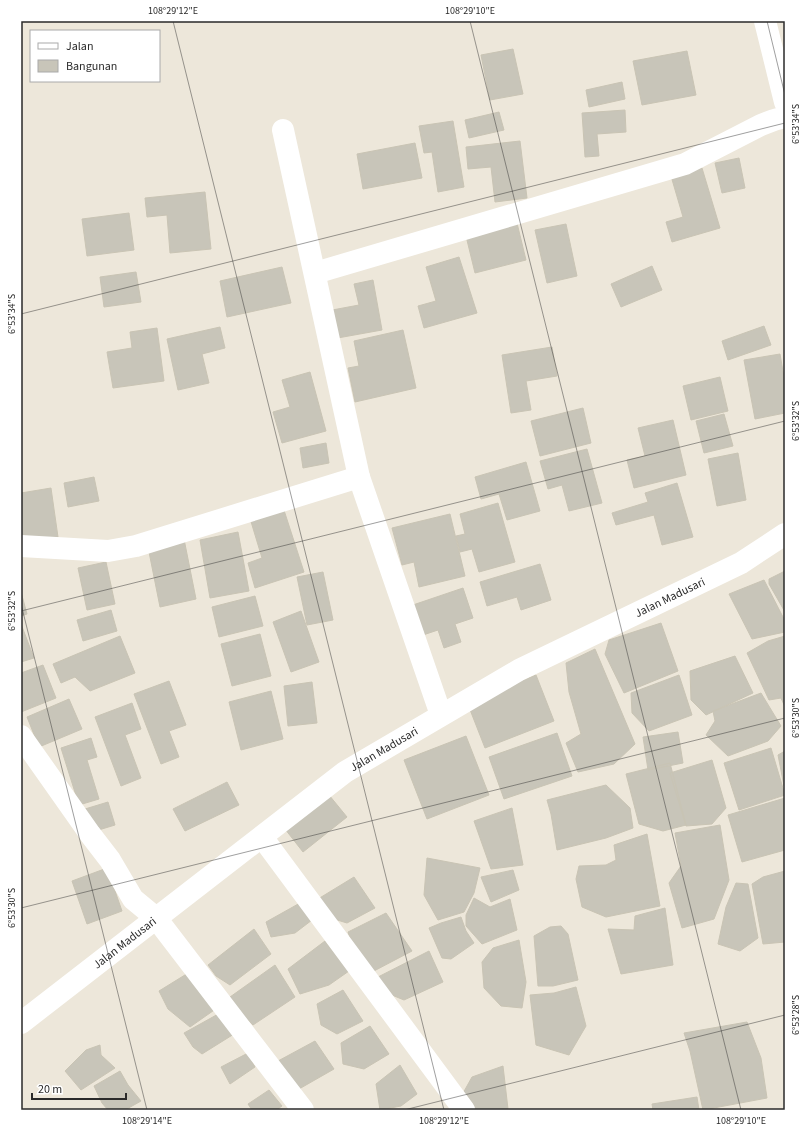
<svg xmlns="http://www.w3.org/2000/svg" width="806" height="1131" font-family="'Source Sans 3',sans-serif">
<rect width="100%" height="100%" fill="#ede7da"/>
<path fill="#c8c5b9" stroke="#c9c4b4" d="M513,49L523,94L490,100L481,55Z
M687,51L696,95L642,105L633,61Z
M622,82L625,99L589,107L586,90Z
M625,110L626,132L597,134L599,156L585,157L582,113Z
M499,112L504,130L469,138L465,120Z
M453,121L464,187L438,192L432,152L424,153L419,126Z
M520,141L527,198L495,202L491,167L468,169L466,147Z
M415,143L422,178L363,189L357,154Z
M739,158L745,188L722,193L715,163Z
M702,168L720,228L672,242L666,222L683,217L671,176Z
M205,192L211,249L170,253L167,215L147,217L145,198Z
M129,213L134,250L87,256L82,219Z
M517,223L526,260L475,273L466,236Z
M566,224L577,276L547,283L535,230Z
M459,257L477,313L424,328L418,306L436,301L426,267Z
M652,266L662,290L621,307L611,284Z
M282,267L291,303L227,317L220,281Z
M136,272L141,302L104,307L100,277Z
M373,280L382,330L332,339L327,311L359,305L354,284Z
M764,326L771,345L728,360L722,341Z
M220,327L225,348L202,354L209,383L178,390L167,339Z
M157,328L164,381L113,388L107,352L132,348L130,332Z
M403,330L416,388L355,402L348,368L359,366L354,341Z
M552,347L557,376L526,381L531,410L511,413L502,355Z
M780,354L785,383V413L755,419L744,360Z
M310,372L326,431L282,443L273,412L290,407L282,380Z
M720,377L728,411L691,420L683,386Z
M583,408L591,443L540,456L531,421Z
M724,414L733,446L704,453L696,421Z
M673,420L686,475L634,488L627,460L645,456L638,428Z
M326,443L329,463L303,468L300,448Z
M587,449L602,503L569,511L562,485L548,489L540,461Z
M738,453L746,500L717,506L708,459Z
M526,462L540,511L507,520L499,494L481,499L475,477Z
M94,477L99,501L68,507L64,483Z
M677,483L693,537L662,545L654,515L616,525L612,513L648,502L645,493Z
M51,488L58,537L21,541V493Z
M498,503L515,562L479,572L472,549L460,552L456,536L465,534L460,514Z
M282,504L304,572L255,588L248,563L262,558L249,515Z
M450,514L465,576L419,587L414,562L402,565L392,528Z
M238,532L249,591L210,598L200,540Z
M184,539L196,599L160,607L148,547Z
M106,562L115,604L87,610L78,568Z
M540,564L551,600L521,610L517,597L487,606L480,582Z
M785,571V612L769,584V579Z
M323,572L333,620L307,625L297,577Z
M764,580L785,621V632L752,639L729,594Z
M463,588L473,618L455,624L461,642L444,648L438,630L417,637L407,607Z
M21,592L27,614L21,616Z
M255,596L263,626L219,637L212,607Z
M111,610L117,631L83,641L77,620Z
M301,611L319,662L291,672L273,622Z
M661,623L678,671L624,693L605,654L609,640Z
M21,624L34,658L21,662Z
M260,634L271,676L232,686L221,644Z
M120,636L135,673L90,691L75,677L61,683L53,664Z
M785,636V707L781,698L769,700L747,653L768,641Z
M595,649L635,744L614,764L578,772L566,743L581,734L569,692L566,663Z
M735,656L753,693L706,715L691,700L690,671Z
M43,665L56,698L21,712V673Z
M536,675L554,721L485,748L467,702Z
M679,675L692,715L649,731L632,713L631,693Z
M169,681L186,725L169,731L179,757L161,764L134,694Z
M312,682L317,723L288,726L284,686Z
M271,691L283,739L241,750L229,702Z
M761,693L781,726L768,741L728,756L706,735L715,721L713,711Z
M69,699L82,729L39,747L27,717Z
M132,703L141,729L125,735L141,778L121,786L95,717Z
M678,732L683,763L648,770L643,737Z
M557,733L572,776L504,799L489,757Z
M466,736L489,795L427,819L404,760Z
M91,738L97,757L87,760L99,799L79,805L61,748Z
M771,748L785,795L739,810L724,763Z
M785,751V786H784L778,755Z
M712,760L726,808L712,824L686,826L670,773Z
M670,763L686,825L663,831L639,824L626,774Z
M227,782L239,805L185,831L173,809Z
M606,785L630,808L633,828L606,838L557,850L551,814L547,800Z
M329,795L347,817L303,852L285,829Z
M785,798V850L742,862L728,815Z
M108,802L115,825L92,832L85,809Z
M512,808L523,865L491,869L474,821Z
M720,825L729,880L714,919L682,928L669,883L681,866L675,833Z
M647,834L660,906L606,917L582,907L576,879L579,866L606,865L616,860L614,845Z
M427,858L480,868L474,893L464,912L438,920L424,895Z
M107,868L122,911L87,924L72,881Z
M513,870L519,890L491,902L481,877Z
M785,871V942L763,944L752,884L763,877Z
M354,877L375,908L347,923L324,916L318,899Z
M736,883L748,884L758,938L740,951L718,944L726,907Z
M474,898L490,907L510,899L517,930L482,944L466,926V915Z
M300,903L312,920L295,933L271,937L266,922Z
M665,908L673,965L621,974L608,929L634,930L635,916Z
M386,913L412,951L372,972L355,953L348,932Z
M461,917L466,931L474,943L451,959L442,958L429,928L441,923Z
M561,926L568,934L578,980L553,986H538L534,936L550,927Z
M254,929L271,954L230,985L216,976L208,965Z
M519,940L526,982L522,1008L501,1006L484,988L482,962L493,948Z
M325,941L349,971L329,985L300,994L288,969Z
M429,951L443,982L404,1000L375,988L378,977Z
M275,965L295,997L253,1025L238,1011L230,997Z
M193,970L220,1006L190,1027L168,1009L159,991Z
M576,987L586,1026L569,1055L536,1045L530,995L554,993Z
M343,990L363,1021L337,1034L321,1025L317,1004Z
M220,1013L234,1034L202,1054L193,1047L184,1033Z
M747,1022L761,1058L767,1098L703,1110L690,1051L684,1033Z
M370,1026L389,1054L364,1069L343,1064L341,1043Z
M315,1041L334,1069L299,1089L278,1061Z
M100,1045L101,1055L115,1068L81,1090L65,1071L86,1050Z
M248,1053L255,1067L230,1084L221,1067Z
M400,1065L417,1094L401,1106L380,1110L376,1084Z
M503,1066L508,1109L471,1110L462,1095L472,1077Z
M120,1071L128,1085L141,1101L125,1110H108L102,1103L94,1086Z
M269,1090L282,1106L276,1110H252L248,1104Z
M697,1097L699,1110H653L652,1104Z"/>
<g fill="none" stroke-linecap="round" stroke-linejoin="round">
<g stroke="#fff" stroke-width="22">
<path d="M765,21L785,102"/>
<path d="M283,130L359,477"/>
<path d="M315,273L685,164L761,125L774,120L785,117"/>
<path d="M21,546L108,551L136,546L359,477L441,715"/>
<path d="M21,736L90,834L110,860L133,899L156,918L303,1110"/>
<path d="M262,837L464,1110"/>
<path id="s1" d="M21,1023L345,772L519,670L741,563L785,534"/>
</g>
</g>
<path fill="none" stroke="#2a2a2a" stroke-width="1" stroke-opacity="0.45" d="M173,21L444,1110M470,21L741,1110M767,21L785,95M21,314L785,123M21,604L147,1110M21,611L785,421M21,908L785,718M404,1110L785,1015"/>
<g text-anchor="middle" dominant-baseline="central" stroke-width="3" stroke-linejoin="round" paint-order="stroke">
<g font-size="12" fill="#2a2a2a" stroke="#fff">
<text stroke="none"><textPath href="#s1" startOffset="779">Jalan Madusari</textPath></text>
<text stroke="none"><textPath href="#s1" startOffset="455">Jalan Madusari</textPath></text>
<text stroke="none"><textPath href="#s1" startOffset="131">Jalan Madusari</textPath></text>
</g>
</g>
<rect width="806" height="1131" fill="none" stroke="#ffffff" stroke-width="44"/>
<rect x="30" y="30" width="130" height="52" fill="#ffffff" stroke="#aaaaaa"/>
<rect x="38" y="43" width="20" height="6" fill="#ffffff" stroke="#aaaaaa"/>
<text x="66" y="50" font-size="12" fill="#2a2a2a">Jalan</text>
<rect x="38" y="60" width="20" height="12" fill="#c8c5b9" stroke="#aaaaaa"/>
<text x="66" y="70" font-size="12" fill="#2a2a2a">Bangunan</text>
<path d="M32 1093v6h94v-6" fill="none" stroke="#2a2a2a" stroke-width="2"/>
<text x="38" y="1093" font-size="12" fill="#2a2a2a" stroke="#ffffff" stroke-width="3" paint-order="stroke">20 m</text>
<rect x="22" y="22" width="762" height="1087" fill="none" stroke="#2a2a2a" stroke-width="1.5"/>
<g font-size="10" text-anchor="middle" fill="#2a2a2a">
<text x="173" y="14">108°29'12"E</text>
<text x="470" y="14">108°29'10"E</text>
<text transform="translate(795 124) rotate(-90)" y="4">6°53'34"S</text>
<text transform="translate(11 314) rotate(-90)" y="4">6°53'34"S</text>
<text transform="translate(795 421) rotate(-90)" y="4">6°53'32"S</text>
<text transform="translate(11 611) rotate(-90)" y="4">6°53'32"S</text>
<text transform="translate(795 718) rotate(-90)" y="4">6°53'30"S</text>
<text transform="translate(11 908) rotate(-90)" y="4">6°53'30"S</text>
<text transform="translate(795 1015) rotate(-90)" y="4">6°53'28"S</text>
<text x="147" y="1124">108°29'14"E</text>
<text x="444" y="1124">108°29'12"E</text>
<text x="741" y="1124">108°29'10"E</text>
</g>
</svg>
